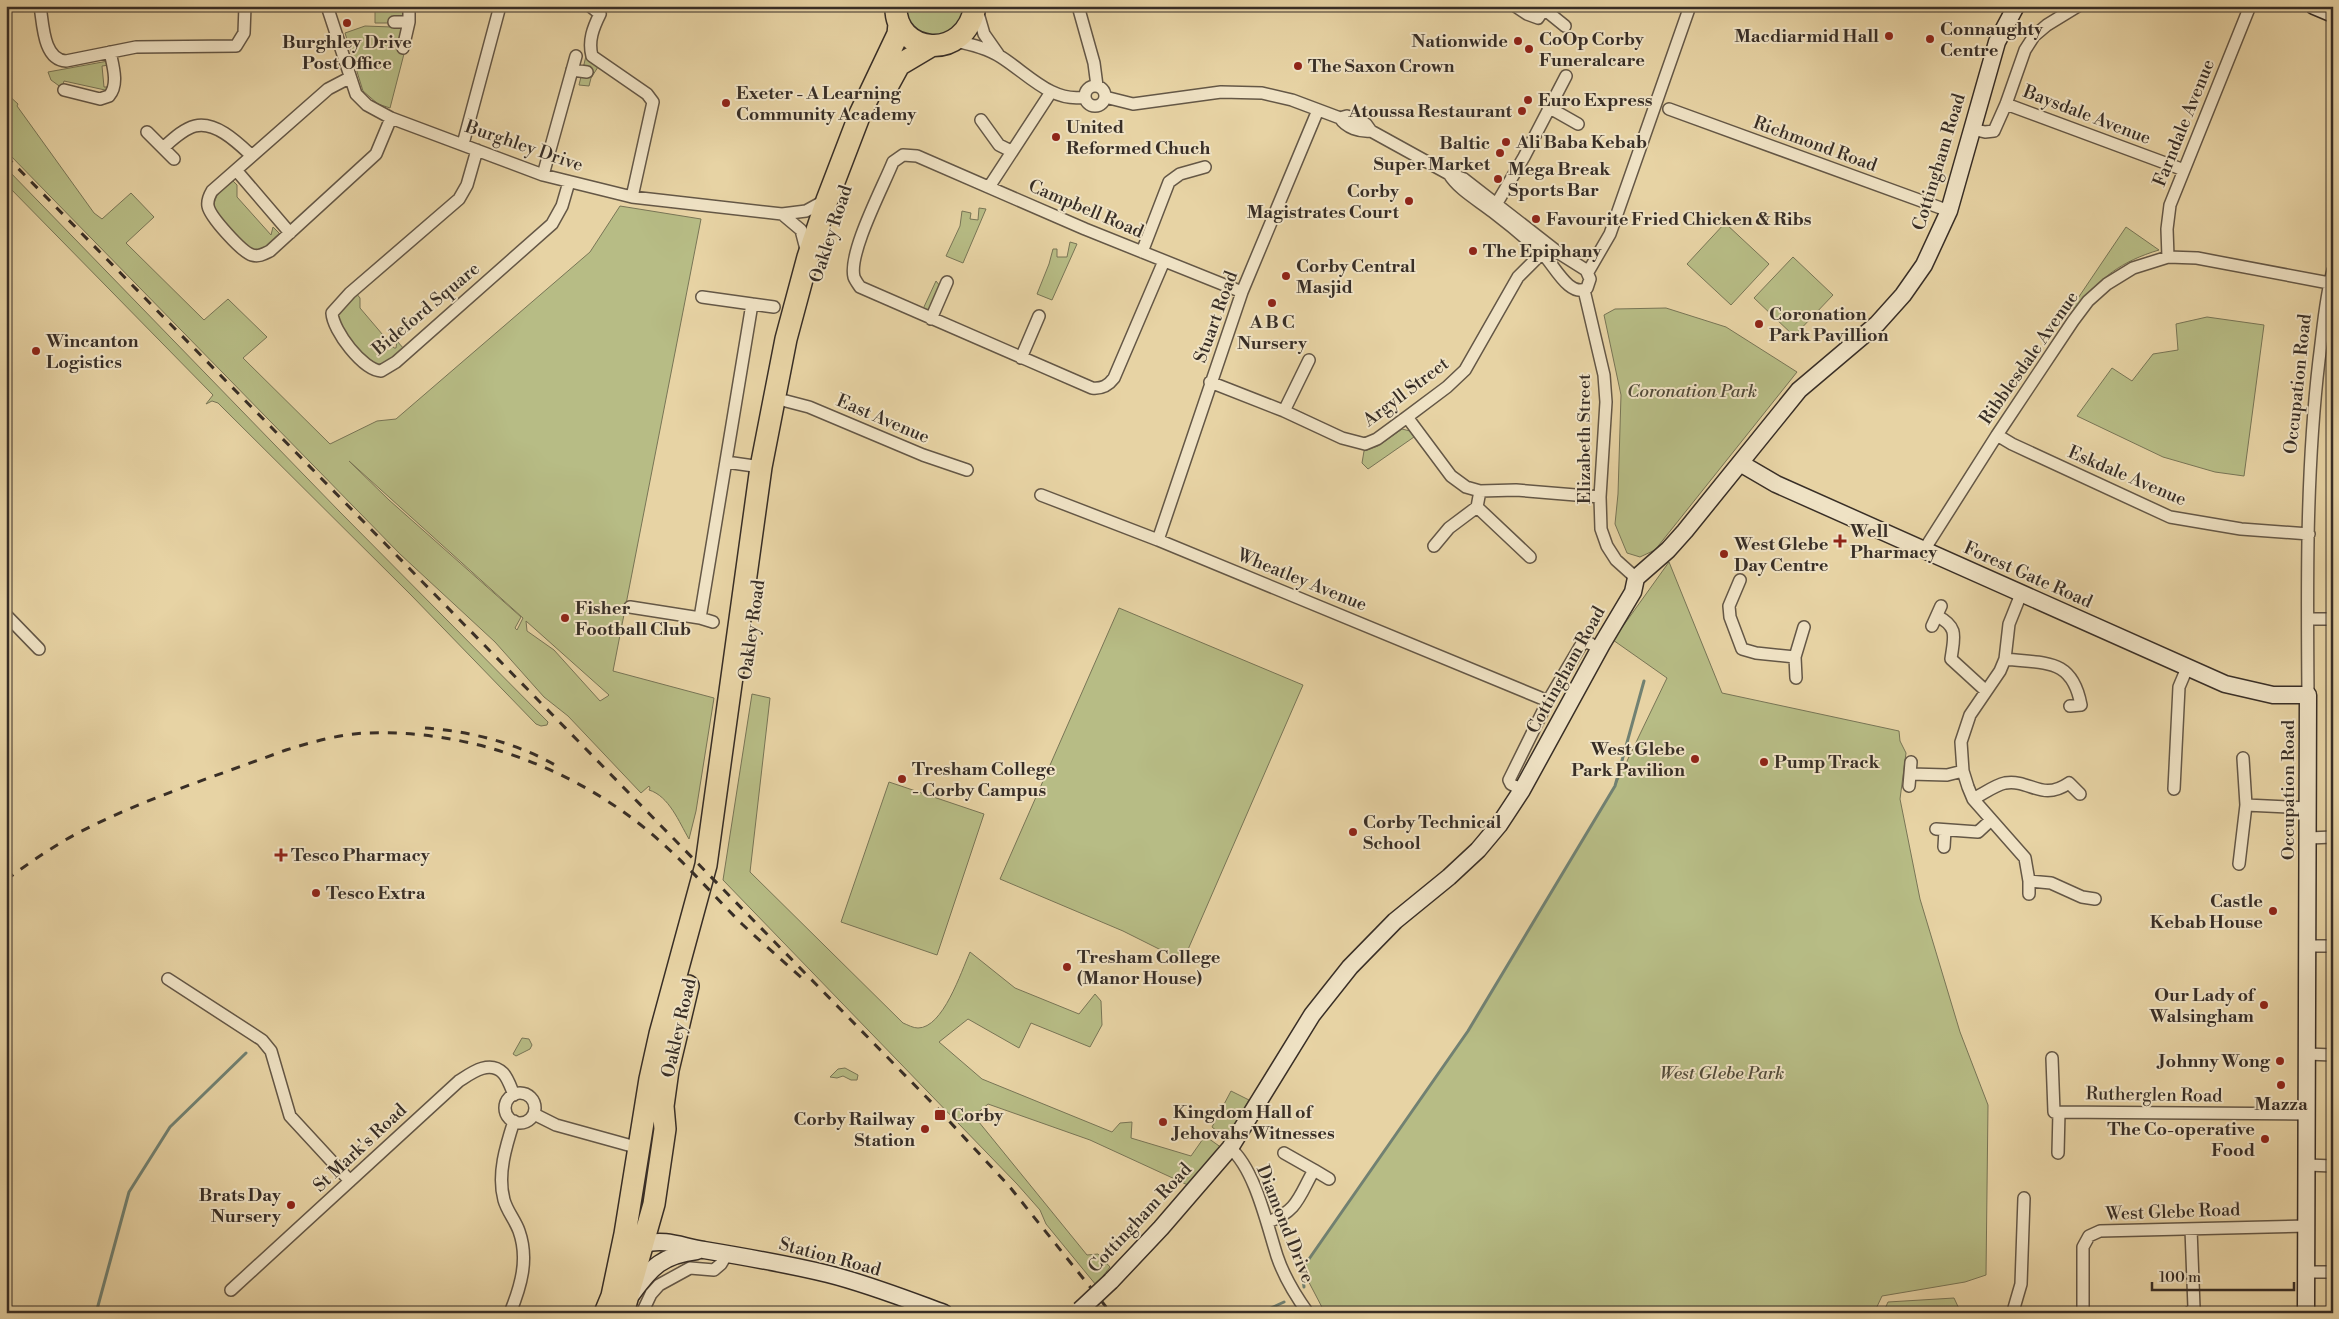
<svg xmlns="http://www.w3.org/2000/svg" width="2339" height="1319" font-family="'Libre Bodoni',serif">
<rect width="100%" height="100%" fill="#e7d3a4"/>
<filter id="stains"><feTurbulence type="fractalNoise" baseFrequency=".004" numOctaves="4"/><feColorMatrix values="0 0 0 0 .2 0 0 0 0 .09 0 0 0 0 .02 0 0 0 .5 -.17"/></filter>
<radialGradient id="worn" r=".72"><stop offset=".6" stop-color="#630" stop-opacity="0"/><stop offset="1" stop-color="#630" stop-opacity=".3"/></radialGradient>
<path fill="#b7bc85" stroke="#787556" fill-rule="evenodd" d="M375,6H405V15L392,23H375Z
M904,6H966V13L949,35C919,38 913,34 904,6Z
M394,23L402,28L405,50L390,108L378,104L363,91L345,33L365,26L392,27Z
M586,56L598,67L591,78L589,86L579,85Z
M108,61L110,65L102,66L104,87H111L104,97L105,90L64,81L62,88L51,80L48,72Z
M6,93L18,104L17,106L94,213L102,219L131,193L154,217L126,243L204,320L228,299L267,337L243,358L330,444L377,421L396,419L590,252L620,206L701,219L613,671L714,698L696,811L689,839C679,822 669,796 649,790L650,788L649,786L641,793L568,716L544,697L495,642L400,554L6,151ZM349,461L523,618L517,630L515,628L521,617L389,500ZM526,621L609,695L608,696L600,701L554,650L527,631Z
M6,168L339,511L548,722L547,725L541,726L536,724L411,595L218,403L212,401L206,404L213,395L6,184Z
M232,180L237,185V197L271,235L273,227L281,235C275,241 267,250 259,251C246,252 222,219 214,209C213,195 223,189 232,180Z
M979,208L986,209L963,263L946,256L960,226L962,211L971,213L970,219L978,220Z
M1725,223L1769,264L1731,305L1687,264Z
M2126,227L2159,250C2122,261 2099,278 2076,309L2072,307Z
M1070,242L1077,244L1052,300L1037,294L1049,264L1053,249H1057V257H1067Z
M1793,257L1833,295L1794,336L1754,298Z
M936,281L940,286L932,308L928,311L923,309Z
M356,293L360,298V308L394,348H396L397,341L404,349C397,355 391,363 381,365C364,367 343,330 337,316L341,308Z
M1666,308L1726,327L1797,372L1655,550L1640,557L1627,553L1615,524L1618,494L1621,395L1604,315L1615,309Z
M2207,317L2264,325L2244,476L2215,472L2163,457L2077,416L2112,368L2132,381L2153,354L2178,350L2176,324Z
M1402,429L1410,431L1414,437L1368,469L1362,463L1364,451L1378,446Z
M1669,562L1722,693L1899,731L1900,741L1906,753L1900,799L1920,899L1960,1032L1988,1105L1986,1275L1965,1282L1882,1296L1874,1313H1325L1302,1269L1468,1031L1615,786L1667,678L1613,640Z
M1119,608L1303,685L1183,961L1123,931L1000,879Z
M752,694L770,698L750,872L903,1023C908,1025 913,1028 918,1028C943,1028 961,972 970,952L1015,988L1079,1014L1095,994L1101,1001L1102,1025L1090,1047L1031,1023L1019,1048L968,1019L939,1042L982,1079L1112,1132L1120,1123L1132,1122L1131,1138L1191,1156L1205,1136L1222,1148L1190,1186L1090,1140L988,1104L974,1116L1087,1255L1098,1254L1110,1267L1096,1285L1046,1224L1040,1210L1017,1184L723,880Z
M889,782L984,814L937,955L841,922Z
M522,1038L529,1039L532,1045L530,1049L516,1056L513,1054Z
M845,1068L858,1075L857,1080H851L843,1076L837,1078L830,1077L838,1069Z
M1231,1091L1249,1100L1228,1140L1212,1127Z
M1954,1298L1961,1313H1883L1888,1302Z"/>
<g fill="none" stroke-linecap="round" stroke-linejoin="round">
<path stroke="#718172" stroke-width="3" d="M1304,1287L1302,1269L1468,1031L1615,786L1644,681
M96,1313L129,1192L170,1127L246,1053
M1267,1313L1271,1308L1284,1302"/>
<defs>
<path id="street" d="M40,6C43,23 43,60 66,61L136,47L236,46L244,33L245,6
M327,6L356,94L367,105L391,118L543,175L632,197L782,214L806,211L826,200
M590,6L600,14C593,28 588,41 592,56L647,94L653,102L632,197
M1078,6L1094,63L1097,86
M1515,6L1527,14L1538,18L1546,6
M1544,9L1565,26
M977,10L984,34L998,54
M394,22H409
M954,41C971,44 987,48 1001,57C1028,74 1052,103 1085,97
M403,48L409,22V6
M572,70L587,72
M349,78L328,89L212,191C209,196 207,200 208,206C210,217 242,252 252,255C259,257 264,254 270,251L376,154L391,118
M1085 96a10 10 0 1 1 20 0a10 10 0 1 1-20 0Z
M64,90L100,99L109,96C119,85 113,66 110,52
M1105,97L1133,104L1221,92L1262,93L1292,100L1340,118C1346,128 1360,132 1371,131L1449,174L1464,179L1559,253L1586,270L1590,279L1587,288C1570,299 1554,265 1543,254C1527,239 1510,225 1493,212C1478,200 1459,190 1449,174
M2006,104L2184,170
M1548,107L1578,124
M1669,109L1949,211
M1340,118L1347,116L1366,124L1371,131
M981,120L999,145L1011,151
M1972,129L1985,132L1994,131L2006,104L2025,50L2034,36L2047,25L2078,6
M147,132L174,159
M463,144L500,6
M163,148C172,140 183,129 195,126C216,121 238,143 252,156
M477,150L467,185L459,199L350,293L332,313C333,331 363,370 381,371L396,362L552,224L562,206L569,182
M236,170L290,233
M543,175L576,56
M989,187L1051,92
M1497,203L1524,157L1566,76
M782,214L801,230L807,253
M1142,252L1169,182L1180,174L1205,167
M2168,257L2167,229L2170,205L2250,6
M1164,261L1114,378C1108,386 1102,389 1092,388L860,287C858,284 855,280 854,277C848,253 883,187 893,162L903,155L917,156L1085,229L1242,292
M1588,272L1610,234L1690,6
M1584,290L1604,375L1606,402L1600,497L1601,529L1607,546L1616,560L1636,578
M752,304L774,307
M931,319L947,282
M1021,358L1039,316
M1210,382L1284,411L1342,438L1365,444L1377,439L1407,417L1447,387L1465,370L1518,277L1542,253
M786,401L809,407L923,455L967,470
M1284,411L1309,360
M1407,417L1451,476L1466,487L1480,491L1516,490L1600,497
M1997,435L2012,444L2170,517L2241,529L2309,534
M726,462L761,467
M1480,491L1477,507L1530,557
M1041,495L1158,540L1548,701
M1158,540L1242,292L1318,110
M1434,546L1449,528L1477,507
M1924,550L1997,435L2073,321L2088,301L2107,284L2133,268L2168,257L2197,258L2329,283
M1740,580L1729,606L1730,617L1742,649L1756,653L1795,657
M2021,594L2009,624L2005,659L2000,671L1970,715L1961,742L1963,771L1968,787L1973,799L2025,858L2029,881V894
M630,607L700,618L752,304L702,297
M6,615L39,649
M1937,616C1959,627 1954,637 1951,659L1986,691
M700,618L713,622
M2308,619H2333
M1932,626L1941,606
M2005,659C2045,664 2072,657 2081,705L2070,706
M1796,678L1795,657L1804,627
M2308,695C2307,583 2306,471 2319,360C2323,330 2325,299 2333,270
M2243,758L2246,805
M1910,774L1947,775L1963,771
M1909,786L1911,762
M2174,789L2179,687L2187,668
M1522,790L1511,784L1509,780L1548,701L1584,640L1591,644
M1973,799C1983,794 1995,785 2005,783C2031,779 2041,802 2069,783L2080,794
M1936,829L1978,832L1991,820
M2309,838L2333,837
M1944,847L1945,830
M2239,864L2246,805L2309,808
M2029,881L2051,883L2082,897L2095,899
M2308,946H2333
M168,979L262,1040L271,1051L290,1116L350,1181
M2307,1054L2333,1055
M2052,1058L2054,1112L2307,1114
M505 1108a15 15 0 1 1 30 0a15 15 0 1 1-30 0Z
M534,1114L556,1125L639,1148
M1230,1148C1255,1169 1267,1225 1277,1256C1284,1277 1295,1295 1308,1313
M2058,1153L2059,1112
M2307,1165L2333,1166
M1314,1170L1329,1179
M1268,1222C1298,1211 1299,1196 1314,1170L1284,1153
M2307,1272H2333
M231,1290L459,1081C470,1074 489,1059 503,1073C508,1078 511,1088 514,1095
M510,1313C521,1286 529,1259 519,1231C515,1220 507,1211 504,1200C497,1174 506,1146 514,1121
M642,1313L651,1294L659,1285L690,1268L714,1270L721,1264L727,1254
M2018,1313L2014,1308L2021,1284L2024,1198
M2083,1313V1247L2089,1236L2100,1231L2307,1226
M2189,1313L2194,1308L2191,1229"/>
<path id="secondary" d="M2314,6L2333,14
M1740,463L1776,484L2225,684L2273,695H2308L2306,1313
M644,1244C666,1238 683,1247 704,1250C746,1257 787,1264 828,1274C868,1284 906,1299 944,1313
M1111,1281L1161,1228L1230,1148L1312,1015L1350,967L1395,921L1449,877L1478,850L1499,825L1522,790L1602,644L1633,592L1636,578L1668,550L1685,531L1799,390L1877,324L1903,295L1924,265L1949,211L1997,42L2016,6
M632,1294C651,1267 663,1255 697,1251"/>
<path id="highway" d="M896,6C894,54 966,63 975,6
M887,87L899,65L931,46
M605,1313L612,1296L625,1234L650,1079L660,1034L706,865L761,467L786,339L808,257L827,200L860,114L898,34L899,24
M623,1313L654,1204L665,1129L663,1106L668,1070L688,986"/>
</defs>
<use href="#street" stroke="#645746" stroke-width="14"/>
<use href="#secondary" stroke="#382e26" stroke-width="19"/>
<use href="#highway" stroke="#382e26" stroke-width="24"/>
<use href="#street" stroke="#efe2c4" stroke-width="11"/>
<use href="#secondary" stroke="#efe2c4" stroke-width="16"/>
<use href="#highway" stroke="#e7d3a4" stroke-width="21"/>
<path stroke="#382e26" stroke-width="3" stroke-dasharray="9 9" stroke-linecap="butt" d="M6,156L938,1109L1009,1186L1111,1313
M425,728C470,731 521,744 560,768
M6,880C29,863 52,847 76,834C143,799 216,776 286,750C312,742 340,734 367,733C474,729 583,771 662,843C690,868 715,897 742,924C762,943 783,961 804,980"/>
<defs>
<path id="secondary-bridge" d="M1080,1310L1111,1281"/>
</defs>
<use href="#secondary-bridge" stroke="#382e26" stroke-width="19" stroke-linecap="butt"/>
<use href="#secondary-bridge" stroke="#efe2c4" stroke-width="16"/>
</g>
<g fill="#8f2418" stroke="#efe2c4" stroke-width="2">
<circle cx="347" cy="23" r="5"/>
<circle cx="1889" cy="36" r="5"/>
<circle cx="1930" cy="39" r="5"/>
<circle cx="1518" cy="41" r="5"/>
<circle cx="1529" cy="49" r="5"/>
<circle cx="1298" cy="66" r="5"/>
<circle cx="1528" cy="100" r="5"/>
<circle cx="726" cy="103" r="5"/>
<circle cx="1522" cy="111" r="5"/>
<circle cx="1056" cy="137" r="5"/>
<circle cx="1506" cy="142" r="5"/>
<circle cx="1500" cy="153" r="5"/>
<circle cx="1498" cy="179" r="5"/>
<circle cx="1409" cy="201" r="5"/>
<circle cx="1536" cy="219" r="5"/>
<circle cx="1473" cy="251" r="5"/>
<circle cx="1286" cy="276" r="5"/>
<circle cx="1272" cy="303" r="5"/>
<circle cx="1759" cy="324" r="5"/>
<circle cx="36" cy="351" r="5"/>
<path d="M1837.5 533.5h5v5h5v5h-5v5h-5v-5h-5v-5h5z"/>
<circle cx="1724" cy="554" r="5"/>
<circle cx="565" cy="618" r="5"/>
<circle cx="1695" cy="759" r="5"/>
<circle cx="1764" cy="762" r="5"/>
<circle cx="902" cy="779" r="5"/>
<circle cx="1353" cy="832" r="5"/>
<path d="M278.5 847.5h5v5h5v5h-5v5h-5v-5h-5v-5h5z"/>
<circle cx="316" cy="893" r="5"/>
<circle cx="2273" cy="911" r="5"/>
<circle cx="1067" cy="967" r="5"/>
<circle cx="2264" cy="1005" r="5"/>
<circle cx="2280" cy="1061" r="5"/>
<circle cx="2281" cy="1085" r="5"/>
<rect x="934" y="1109" width="12" height="12" rx="2.5"/>
<circle cx="1163" cy="1122" r="5"/>
<circle cx="925" cy="1129" r="5"/>
<circle cx="2265" cy="1139" r="5"/>
<circle cx="291" cy="1205" r="5"/>
</g>
<g text-anchor="middle" dominant-baseline="central" stroke-width="4" stroke-linejoin="round" paint-order="stroke">
<g font-size="18" font-weight="bold" fill="#382e26" stroke="#efe2c4" text-anchor="start">
<text x="1940" y="29">Connaughty<tspan x="1940" dy="21">Centre</tspan></text>
<text x="1879" y="36" text-anchor="end">Macdiarmid Hall</text>
<text x="1539" y="39">CoOp Corby<tspan x="1539" dy="21">Funeralcare</tspan></text>
<text x="1508" y="41" text-anchor="end">Nationwide</text>
<text x="347" y="42" text-anchor="middle">Burghley Drive<tspan x="347" dy="21">Post Office</tspan></text>
<text x="1308" y="66">The Saxon Crown</text>
<text x="736" y="93">Exeter - A Learning<tspan x="736" dy="21">Community Academy</tspan></text>
<text x="1538" y="100">Euro Express</text>
<text x="1512" y="111" text-anchor="end">Atoussa Restaurant</text>
<text x="1066" y="127">United<tspan x="1066" dy="21">Reformed Chuch</tspan></text>
<text x="1516" y="142">Ali Baba Kebab</text>
<text x="1490" y="143" text-anchor="end">Baltic<tspan x="1490" dy="21">Super Market</tspan></text>
<text x="1508" y="169">Mega Break<tspan x="1508" dy="21">Sports Bar</tspan></text>
<text x="1399" y="191" text-anchor="end">Corby<tspan x="1399" dy="21">Magistrates Court</tspan></text>
<text x="1546" y="219">Favourite Fried Chicken &amp; Ribs</text>
<text x="1483" y="251">The Epiphany</text>
<text x="1296" y="266">Corby Central<tspan x="1296" dy="21">Masjid</tspan></text>
<text x="1769" y="314">Coronation<tspan x="1769" dy="21">Park Pavillion</tspan></text>
<text x="1272" y="322" text-anchor="middle">A B C<tspan x="1272" dy="21">Nursery</tspan></text>
<text x="46" y="341">Wincanton<tspan x="46" dy="21">Logistics</tspan></text>
<text x="1850" y="531">Well<tspan x="1850" dy="21">Pharmacy</tspan></text>
<text x="1734" y="544">West Glebe<tspan x="1734" dy="21">Day Centre</tspan></text>
<text x="575" y="608">Fisher<tspan x="575" dy="21">Football Club</tspan></text>
<text x="1685" y="749" text-anchor="end">West Glebe<tspan x="1685" dy="21">Park Pavilion</tspan></text>
<text x="1774" y="762">Pump Track</text>
<text x="912" y="769">Tresham College<tspan x="912" dy="21">- Corby Campus</tspan></text>
<text x="1363" y="822">Corby Technical<tspan x="1363" dy="21">School</tspan></text>
<text x="291" y="855">Tesco Pharmacy</text>
<text x="326" y="893">Tesco Extra</text>
<text x="2263" y="901" text-anchor="end">Castle<tspan x="2263" dy="21">Kebab House</tspan></text>
<text x="1077" y="957">Tresham College<tspan x="1077" dy="21">(Manor House)</tspan></text>
<text x="2254" y="995" text-anchor="end">Our Lady of<tspan x="2254" dy="21">Walsingham</tspan></text>
<text x="2270" y="1061" text-anchor="end">Johnny Wong</text>
<text x="2281" y="1104" text-anchor="middle">Mazza</text>
<text x="1173" y="1112">Kingdom Hall of<tspan x="1173" dy="21">Jehovahs Witnesses</tspan></text>
<text x="951" y="1115">Corby</text>
<text x="915" y="1119" text-anchor="end">Corby Railway<tspan x="915" dy="21">Station</tspan></text>
<text x="2255" y="1129" text-anchor="end">The Co-operative<tspan x="2255" dy="21">Food</tspan></text>
<text x="281" y="1195" text-anchor="end">Brats Day<tspan x="281" dy="21">Nursery</tspan></text>
</g>
<g font-size="18" fill="#382e26" stroke="#efe2c4">
<text transform="translate(2087 115) rotate(21)">Baysdale Avenue</text>
<text transform="translate(2184 123) rotate(-68)">Farndale Avenue</text>
<text transform="translate(1815 144) rotate(20)">Richmond Road</text>
<text transform="translate(524 146) rotate(19)">Burghley Drive</text>
<text transform="translate(1939 162) rotate(-73)">Cottingham Road</text>
<text transform="translate(1086 209) rotate(23)">Campbell Road</text>
<text transform="translate(831 234) rotate(-72)">Oakley Road</text>
<text transform="translate(426 309) rotate(-40)">Bideford Square</text>
<text transform="translate(1216 317) rotate(-70)">Stuart Road</text>
<text transform="translate(2029 358) rotate(-55)">Ribblesdale Avenue</text>
<text transform="translate(2298 384) rotate(-84)">Occupation Road</text>
<text transform="translate(1406 392) rotate(-37)">Argyll Street</text>
<text transform="translate(883 419) rotate(23)">East Avenue</text>
<text transform="translate(1584 439) rotate(-90)">Elizabeth Street</text>
<text transform="translate(2127 476) rotate(23)">Eskdale Avenue</text>
<text transform="translate(2028 575) rotate(24)">Forest Gate Road</text>
<text transform="translate(1302 580) rotate(22)">Wheatley Avenue</text>
<text transform="translate(752 630) rotate(-82)">Oakley Road</text>
<text transform="translate(1566 670) rotate(-61)">Cottingham Road</text>
<text transform="translate(2288 790) rotate(-90)">Occupation Road</text>
<text transform="translate(679 1028) rotate(-77)">Oakley Road</text>
<text transform="translate(2154 1095) rotate(1)">Rutherglen Road</text>
<text transform="translate(360 1148) rotate(-43)">St Mark's Road</text>
<text transform="translate(2173 1212) rotate(-2)">West Glebe Road</text>
<text transform="translate(1140 1218) rotate(-47)">Cottingham Road</text>
<text transform="translate(1285 1224) rotate(68)">Diamond Drive</text>
<text transform="translate(830 1257) rotate(15)">Station Road</text>
</g>
<g font-size="18" font-style="italic" fill="#514a39" stroke="#efe2c4">
<text x="1692" y="391">Coronation Park</text>
<text x="1722" y="1073">West Glebe Park</text>
</g>
</g>
<rect width="2339" height="1319" fill="none" stroke="#e7d3a4" stroke-width="25"/>
<rect x="8" y="8" width="2324" height="1304" fill="none" stroke="#382e26" stroke-width="2.5"/>
<rect x="12" y="12" width="2314" height="1294" fill="none" stroke="#382e26"/>
<path d="M2152 1282v8h142v-8" fill="none" stroke="#382e26" stroke-width="2.5"/>
<text x="2159" y="1282" font-size="15" fill="#382e26" stroke="#efe2c4" stroke-width="4" paint-order="stroke">100 m</text>
<rect width="100%" height="100%" filter="url(#stains)"/>
<rect width="100%" height="100%" fill="url(#worn)"/>
</svg>
